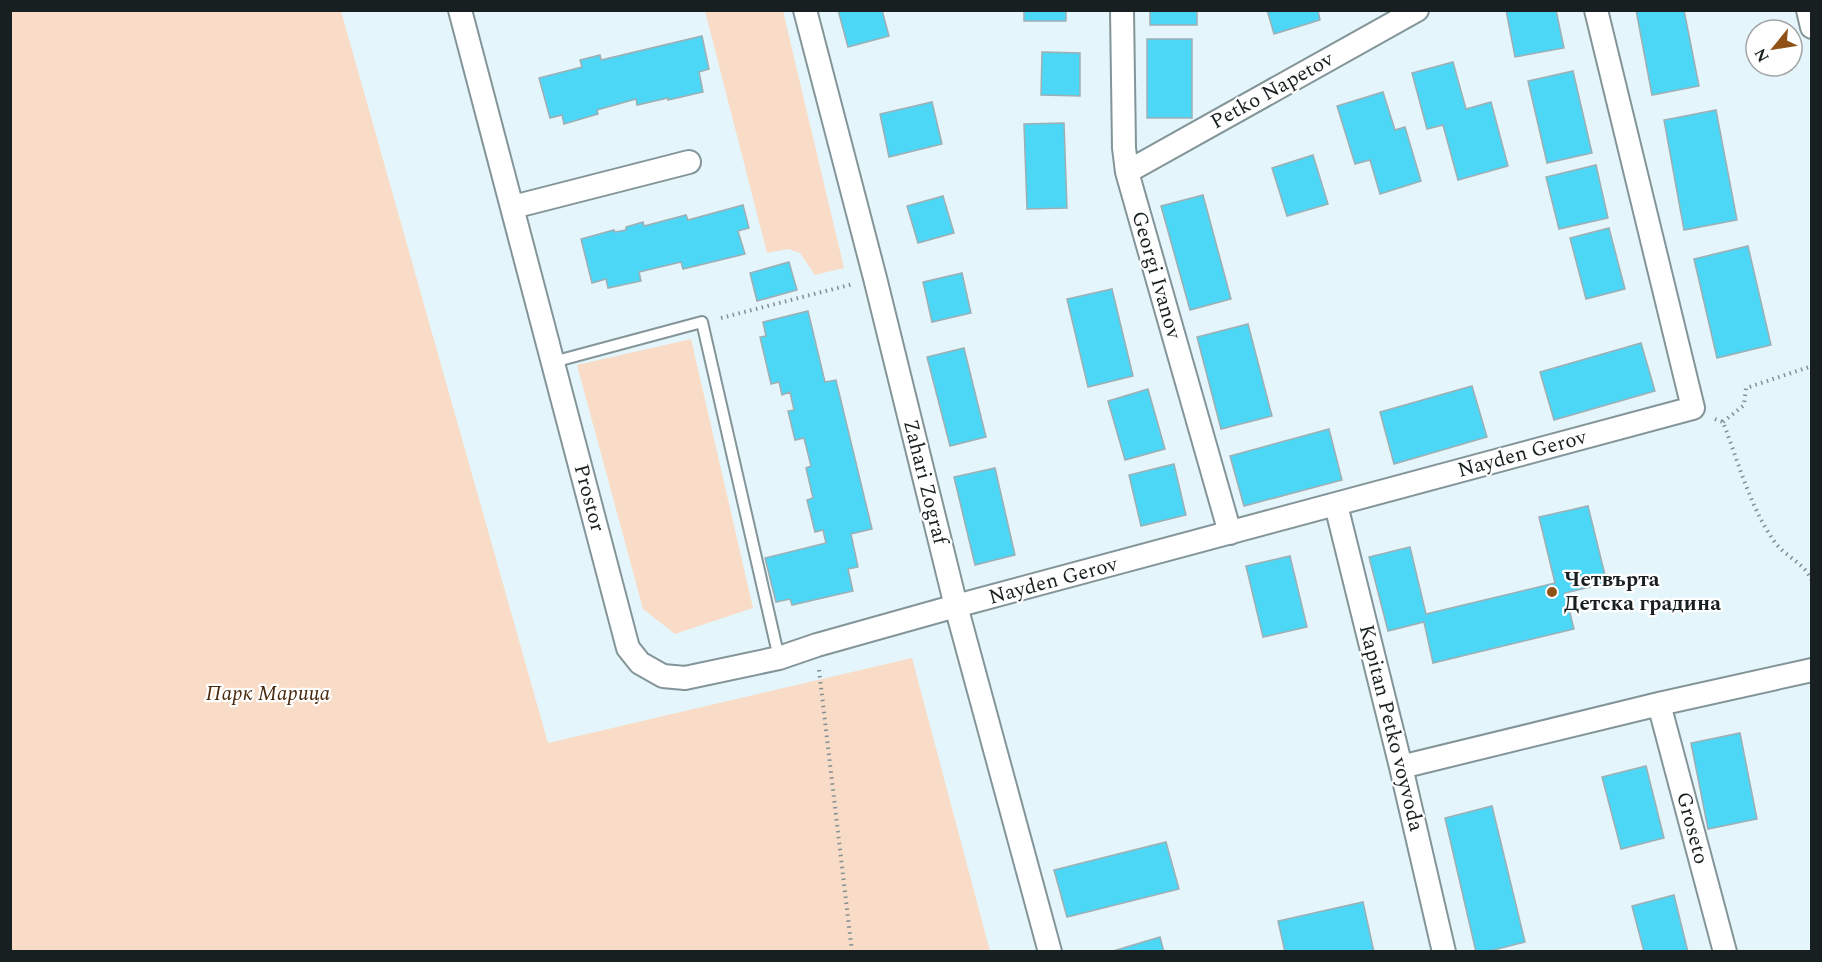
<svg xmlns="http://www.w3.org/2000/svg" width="1822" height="962" font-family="Spectral,serif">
<rect width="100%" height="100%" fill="#e4f6fb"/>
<path fill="#f9dcc7" d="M10,11H341L548,743L912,658L990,951H11Z
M705,11H783L844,268L815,275L800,253L788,249L767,253Z
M691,339L753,608L675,634L643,609L577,365Z"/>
<path fill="#4cd7f6" stroke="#9eafb4" stroke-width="1.5" d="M838,10H882L889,36L848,47Z
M1024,10H1066V21H1024Z
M1150,10H1197V25H1150Z
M1267,10H1318L1320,20L1274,34Z
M1506,10H1556L1564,48L1515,57Z
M1636,10H1684L1699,86L1652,95Z
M702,36L709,69L699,72L703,92L668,100V98L637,105L636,99L597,110L598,114L564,124L562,115L550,118L539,78L582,67L580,60L600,55L601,60Z
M1147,39H1192V118H1147Z
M1042,52L1080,53V96L1041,95Z
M1453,62L1466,109L1491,102L1508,166L1458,180L1443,125L1427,129L1412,73Z
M1573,71L1592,153L1547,163L1528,81Z
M1383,92L1395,130L1405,127L1421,181L1380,194L1370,160L1355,164L1337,106Z
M932,102L942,144L889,157L880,114Z
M1716,110L1737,220L1684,230L1664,120Z
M1064,123L1067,208L1027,209L1024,124Z
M1313,155L1328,204L1287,216L1272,168Z
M1596,165L1608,218L1559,229L1546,177Z
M1203,195L1231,299L1190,310L1161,206Z
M943,196L954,233L918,243L907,206Z
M743,205L749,228L738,231L745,254L683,269L681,262L639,272L641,281L608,288L606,279L592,283L581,239L614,230L615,232L626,230V227L643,222L644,226L686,215L688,220Z
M1609,228L1625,289L1586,299L1570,238Z
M1748,246L1771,345L1717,358L1694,259Z
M789,262L797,290L757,301L750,273Z
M962,273L971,313L932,322L923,282Z
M1112,289L1133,376L1088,387L1067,299Z
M808,311L825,382L836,380L872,529L851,534L858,567L848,569L853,591L792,605L790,599L776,602L765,558L826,543L823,530L815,532L807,500L813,498L806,468L811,466L804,438L795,440L788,411L794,410L790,392L782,395L779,382L771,384L760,337L766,336L763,322Z
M1248,324L1272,416L1221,429L1197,337Z
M1641,343L1655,391L1554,420L1540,372Z
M964,348L986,437L950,446L927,357Z
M1472,386L1487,437L1394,464L1380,412Z
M1148,389L1165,449L1125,460L1108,401Z
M1329,429L1342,480L1244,506L1230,456Z
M1174,464L1186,515L1141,526L1129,475Z
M995,468L1015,555L975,565L954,477Z
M1588,506L1607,583L1565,593L1574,629L1433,663L1424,622L1388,631L1369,557L1410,547L1426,614L1555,583L1539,517Z
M1290,556L1307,627L1263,637L1246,566Z
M1740,733L1757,819L1708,829L1691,743Z
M1646,766L1664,838L1621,849L1602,777Z
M1492,806L1525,942L1486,952H1476L1445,818Z
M1166,842L1179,889L1067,917L1054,870Z
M1674,895L1688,952H1644L1632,906Z
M1363,902L1374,952H1285L1278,921Z
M1160,937L1164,952H1110Z"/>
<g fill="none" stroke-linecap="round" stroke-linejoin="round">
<defs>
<path id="service" d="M553,362L702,322L779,658"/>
<path id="minor" d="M460,10L628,648L640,663L663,676L685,678L779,658L817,645L956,606L1693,408L1596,10
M805,10L875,278L956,606L1050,952
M1122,10L1124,148L1127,172L1230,533
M1808,10L1812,27
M1127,172L1417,10
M513,207L689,162
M1336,505L1401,767L1444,952
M1659,704L1725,952
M1401,767L1659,704L1812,670"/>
</defs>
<use href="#service" stroke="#849599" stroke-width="14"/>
<use href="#minor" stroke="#849599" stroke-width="26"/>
<path stroke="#839093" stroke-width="4" stroke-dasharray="1.5 4.5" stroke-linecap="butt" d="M721,318L853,284
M1715,419L1723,422C1738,461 1750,507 1774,541C1785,557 1805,563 1812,581
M1723,422L1744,405L1746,388L1812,366
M819,670L852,952"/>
<use href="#service" stroke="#fff" stroke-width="10"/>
<use href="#minor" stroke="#fff" stroke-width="22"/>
</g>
<circle fill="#8f5115" stroke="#fff" stroke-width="2" cx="1552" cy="592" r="6"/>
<g text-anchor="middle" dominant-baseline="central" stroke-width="4.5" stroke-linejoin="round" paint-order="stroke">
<g font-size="21" fill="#181f20" stroke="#fff">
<text transform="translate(1272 91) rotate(-29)">Petko Napetov</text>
<text transform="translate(1156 275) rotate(74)">Georgi Ivanov</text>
<text transform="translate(1522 454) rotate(-15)">Nayden Gerov</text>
<text transform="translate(925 482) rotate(76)">Zahari Zograf</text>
<text transform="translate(589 498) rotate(75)">Prostor</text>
<text transform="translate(1053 581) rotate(-15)">Nayden Gerov</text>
<text transform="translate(1391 728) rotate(76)">Kapitan Petko voyvoda</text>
<text transform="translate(1692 828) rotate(75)">Groseto</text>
</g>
<g font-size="21" font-weight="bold" fill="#181f20" stroke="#fff" text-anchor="start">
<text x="1564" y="580">Четвърта<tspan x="1564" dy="24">Детска градина</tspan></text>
</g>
<g font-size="21" font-style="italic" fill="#492a0e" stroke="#fff">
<text x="268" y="694">Парк Марица</text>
</g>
</g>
<rect width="1822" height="962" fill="none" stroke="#181f20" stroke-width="24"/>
<g transform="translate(1774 48) rotate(240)"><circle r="28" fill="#ffffff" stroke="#a3a5a6" stroke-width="1.5"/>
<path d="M0-4.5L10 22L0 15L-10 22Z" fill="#8f5115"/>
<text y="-9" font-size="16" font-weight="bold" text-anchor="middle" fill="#181f20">N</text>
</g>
</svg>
